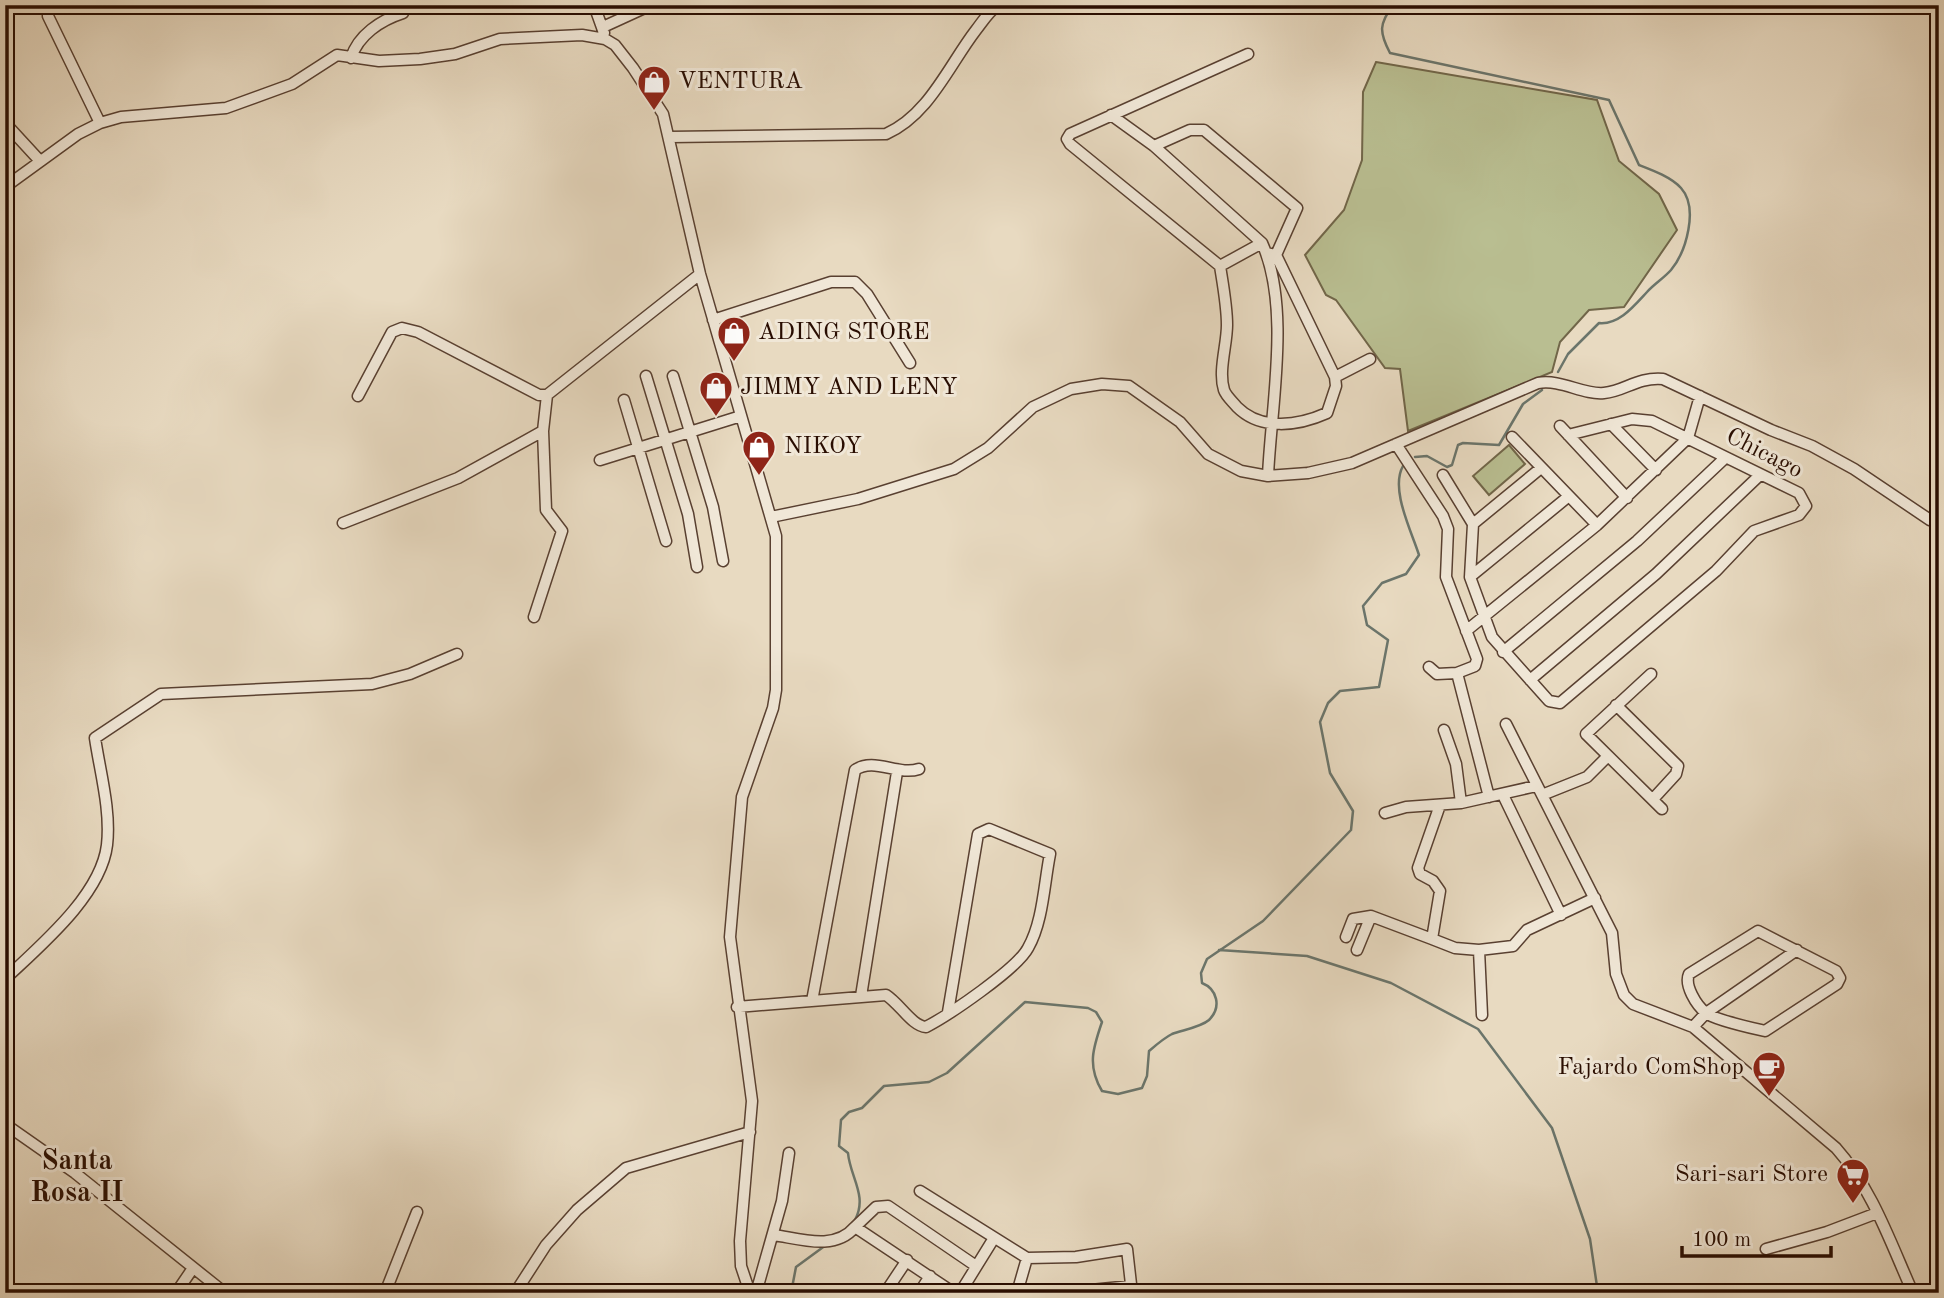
<svg xmlns="http://www.w3.org/2000/svg" width="1944" height="1298" font-family="'Old Standard TT',serif">
<rect width="100%" height="100%" fill="#e8dac1"/>
<filter id="stains"><feTurbulence type="fractalNoise" baseFrequency=".00286" numOctaves="4"/><feColorMatrix values="0 0 0 0 .2 0 0 0 0 .09 0 0 0 0 .02 0 0 0 .5 -.17"/></filter>
<radialGradient id="worn" r=".72"><stop offset=".6" stop-color="#630" stop-opacity="0"/><stop offset="1" stop-color="#630" stop-opacity=".3"/></radialGradient>
<path fill="#b9be91" stroke="#716649" stroke-width="2" d="M1376,62L1597,100L1619,161L1659,194L1677,230L1624,307L1589,310L1560,342L1552,372L1408,431L1400,369L1385,368L1336,300L1326,295L1305,255L1344,210L1362,160L1363,92Z
M1509,445L1525,464L1489,495L1473,476Z"/>
<g fill="none" stroke-linecap="round" stroke-linejoin="round">
<path stroke="#6b756b" stroke-width="2.5" d="M1393,5C1379,24 1379,32 1390,53L1609,100L1639,165C1652,170 1671,177 1681,188C1699,208 1686,252 1671,270C1664,278 1654,284 1647,292C1634,306 1619,325 1599,323L1568,354L1558,372
M1415,457L1427,456L1447,467L1452,465L1458,445L1463,443L1499,445L1523,404L1542,390
M1219,950L1307,956L1391,983L1478,1029L1552,1128L1590,1239L1598,1293
M855,1220C868,1196 850,1177 848,1153L839,1146L841,1120L849,1112L862,1108L884,1086L929,1082L947,1073L1025,1002L1088,1008L1096,1012L1102,1022C1093,1048 1087,1066 1102,1091L1118,1094L1142,1088L1147,1076L1149,1051C1156,1045 1164,1038 1172,1034C1183,1030 1201,1027 1209,1020C1222,1007 1217,989 1202,983L1201,973L1207,959L1263,921L1351,830L1353,811L1330,773L1320,722L1328,703L1340,691L1379,687L1388,640L1367,625L1363,606L1382,583L1406,574L1419,555C1411,530 1390,489 1403,466
M791,1293L796,1267L826,1245"/>
<defs>
<path id="minor" d="M50,5L48,16L100,123
M594,5L604,33
M603,27L651,5
M351,58C358,35 381,20 403,13
M1111,115L1154,146L1262,243C1291,308 1271,406 1268,476
M5,123L40,161
M670,137L886,134C929,115 949,65 976,30C983,21 989,11 998,5
M1154,146L1190,130H1204L1297,208L1276,255
M5,187L78,134L100,123L121,117L226,108L292,84L337,55L379,61L420,59L455,54L500,39L582,35L605,39L615,45L633,68L663,114L700,274L776,536V690L773,708L742,797L730,937L752,1101L740,1241L741,1266L750,1293
M1262,243L1220,266C1223,285 1227,306 1227,325C1227,345 1218,371 1224,390C1226,396 1233,402 1237,407C1261,431 1298,426 1327,413L1336,386L1335,377L1276,255L1266,253
M1220,266L1070,144L1067,139L1070,134L1248,54
M713,320L831,282H855L867,294L910,363
M646,376L688,514L697,567
M673,376L713,507L723,561
M1335,377L1370,359
M358,396L392,332L402,328L418,332L539,395H547
M624,400L666,541
M1611,424L1656,470
M1560,426L1627,498
M1512,437L1597,525
M1396,444L1443,516L1448,529L1446,577L1477,659L1475,666L1457,673L1489,797
M600,460L741,416
M1443,475L1473,524L1470,577L1492,637L1549,701L1560,703L1716,571L1754,531L1799,515L1806,506L1799,493L1652,421L1632,419L1568,435
M771,517L858,499L954,469L988,448L1033,407L1071,389L1102,384L1129,386L1180,422L1208,454L1241,471L1268,476L1308,473L1352,463L1538,383C1562,379 1582,395 1604,393C1626,391 1636,377 1663,379L1771,430L1812,446L1854,469L1930,520L1939,523
M343,523L458,478L543,431L547,395L700,274
M1473,524L1541,468
M1470,577L1569,496
M534,617L562,531L546,510L543,431
M1466,631L1597,525L1688,438L1700,396
M1503,652L1637,541L1725,458
M1429,667L1437,674L1457,673
M1651,674L1586,734L1662,809
M1530,680L1656,574L1760,475
M1616,705L1678,766L1676,774L1654,798
M1506,724L1612,933L1616,974L1624,995L1633,1004L1693,1027L1836,1148C1872,1188 1891,1244 1913,1293
M1444,730L1456,764L1461,803
M1503,795L1561,915
M1542,795L1587,777L1608,756
M1440,805L1418,868L1420,874L1433,881L1440,891L1432,939L1455,948L1479,950
M1385,813L1406,807L1461,803L1536,786
M1758,931L1836,971L1840,978L1837,984L1765,1031C1752,1028 1715,1020 1706,1013C1696,1005 1684,985 1689,974Z
M1346,937L1353,919L1371,916
M1357,950L1371,916L1432,939
M5,979C41,945 101,895 107,845C111,810 100,772 95,738L161,694L372,684L410,674L457,654
M861,996L897,772
M812,1001L855,770C874,757 898,776 919,769
M737,1007L886,995C900,1004 912,1026 926,1027C949,1015 1017,969 1028,948C1043,922 1044,884 1050,854L989,829L978,834L948,1012
M1482,1015L1479,950L1513,946L1527,930L1595,898
M1693,1027L1706,1013L1797,950
M5,1124L75,1173L225,1293
M920,1191L1027,1258L1076,1257L1127,1249L1132,1293
M855,1227L876,1207L888,1206L976,1266
M774,1235C801,1239 835,1251 855,1227L954,1293
M1766,1249L1827,1232L1877,1213
M176,1293L193,1268
M385,1293L417,1212
M515,1293L546,1245L577,1210L626,1168L750,1132
M756,1293L782,1201L789,1153
M885,1293L907,1260
M919,1293L930,1276
M960,1293L994,1238
M1017,1293L1027,1258
M1061,1293L1131,1286"/>
</defs>
<use href="#minor" stroke="#594031" stroke-width="13"/>
<use href="#minor" stroke="#f0e7d7" stroke-width="10"/>
</g>
<defs>
<symbol id="shop-pin" viewBox="-11 -11 22 30"><path d="M0 17L-7.5 6A9.5 9.5 0 1 1 7.5 6Z" fill="#8f2418" stroke="#f0e7d7"/><path d="M-5-2.5h2.3a2.7 3.5 0 0 1 5.4 0H5L5.5 6h-11ZM-1.5-2.5h3a1.5 2.3 0 0 0-3 0Z" fill="#fff"/></symbol>
<symbol id="cafe-pin" viewBox="-11 -11 22 30"><path d="M0 17L-7.5 6A9.5 9.5 0 1 1 7.5 6Z" fill="#8f2418" stroke="#f0e7d7"/><path d="M-5.5-4.5H6V0H3Q3 3.5 0 3.5H-2.5Q-5.5 3.5-5.5 0ZM3-3.2v2h1.7v-2ZM-6 4.5H4V6H-6Z" fill="#fff"/></symbol>
<symbol id="supermarket-pin" viewBox="-11 -11 22 30"><path d="M0 17L-7.5 6A9.5 9.5 0 1 1 7.5 6Z" fill="#8f2418" stroke="#f0e7d7"/><path d="M-6-5.5h2.5l.6 2H6L4.5 2H-2.5L-4.4-4H-6ZM-1.5 3.2a1.3 1.3 0 1 0 .1 0ZM3 3.2a1.3 1.3 0 1 0 .1 0Z" fill="#fff"/></symbol>
</defs>
<g fill-rule="evenodd">
<use href="#shop-pin" x="635" y="63" width="38" height="52"/>
<use href="#shop-pin" x="715" y="314" width="38" height="52"/>
<use href="#shop-pin" x="697" y="369" width="38" height="52"/>
<use href="#shop-pin" x="740" y="428" width="38" height="52"/>
<use href="#cafe-pin" x="1750" y="1049" width="38" height="52"/>
<use href="#supermarket-pin" x="1834" y="1156" width="38" height="52"/>
</g>
<g text-anchor="middle" dominant-baseline="central" stroke-width="6" stroke-linejoin="round" paint-order="stroke">
<g font-size="24" fill="#290d01" stroke="#f0e7d7" text-anchor="start">
<text x="678" y="82">VENTURA</text>
<text x="758" y="333">ADING STORE</text>
<text x="740" y="388">JIMMY AND LENY</text>
<text x="784" y="447">NIKOY</text>
<text x="1744" y="1068" text-anchor="end">Fajardo ComShop</text>
<text x="1828" y="1175" text-anchor="end">Sari-sari Store</text>
</g>
<g font-size="24" fill="#290d01" stroke="#f0e7d7">
<text transform="translate(1764 454) rotate(27)">Chicago</text>
</g>
<g font-size="28" font-weight="bold" fill="#290d01" stroke="#f0e7d7">
<text x="77" y="1162">Santa<tspan x="77" dy="32">Rosa II</tspan></text>
</g>
</g>
<rect width="1944" height="1298" fill="none" stroke="#e8dac1" stroke-width="28"/>
<rect x="7" y="7" width="1930" height="1284" fill="none" stroke="#290d01" stroke-width="3.5"/>
<rect x="14" y="14" width="1916" height="1270" fill="none" stroke="#290d01" stroke-width="2"/>
<path d="M1682 1246v10h149v-10" fill="none" stroke="#290d01" stroke-width="3.5"/>
<text x="1692" y="1246" font-size="21" fill="#290d01" stroke="#f0e7d7" stroke-width="5" paint-order="stroke">100 m</text>
<rect width="100%" height="100%" filter="url(#stains)"/>
<rect width="100%" height="100%" fill="url(#worn)"/>
</svg>
